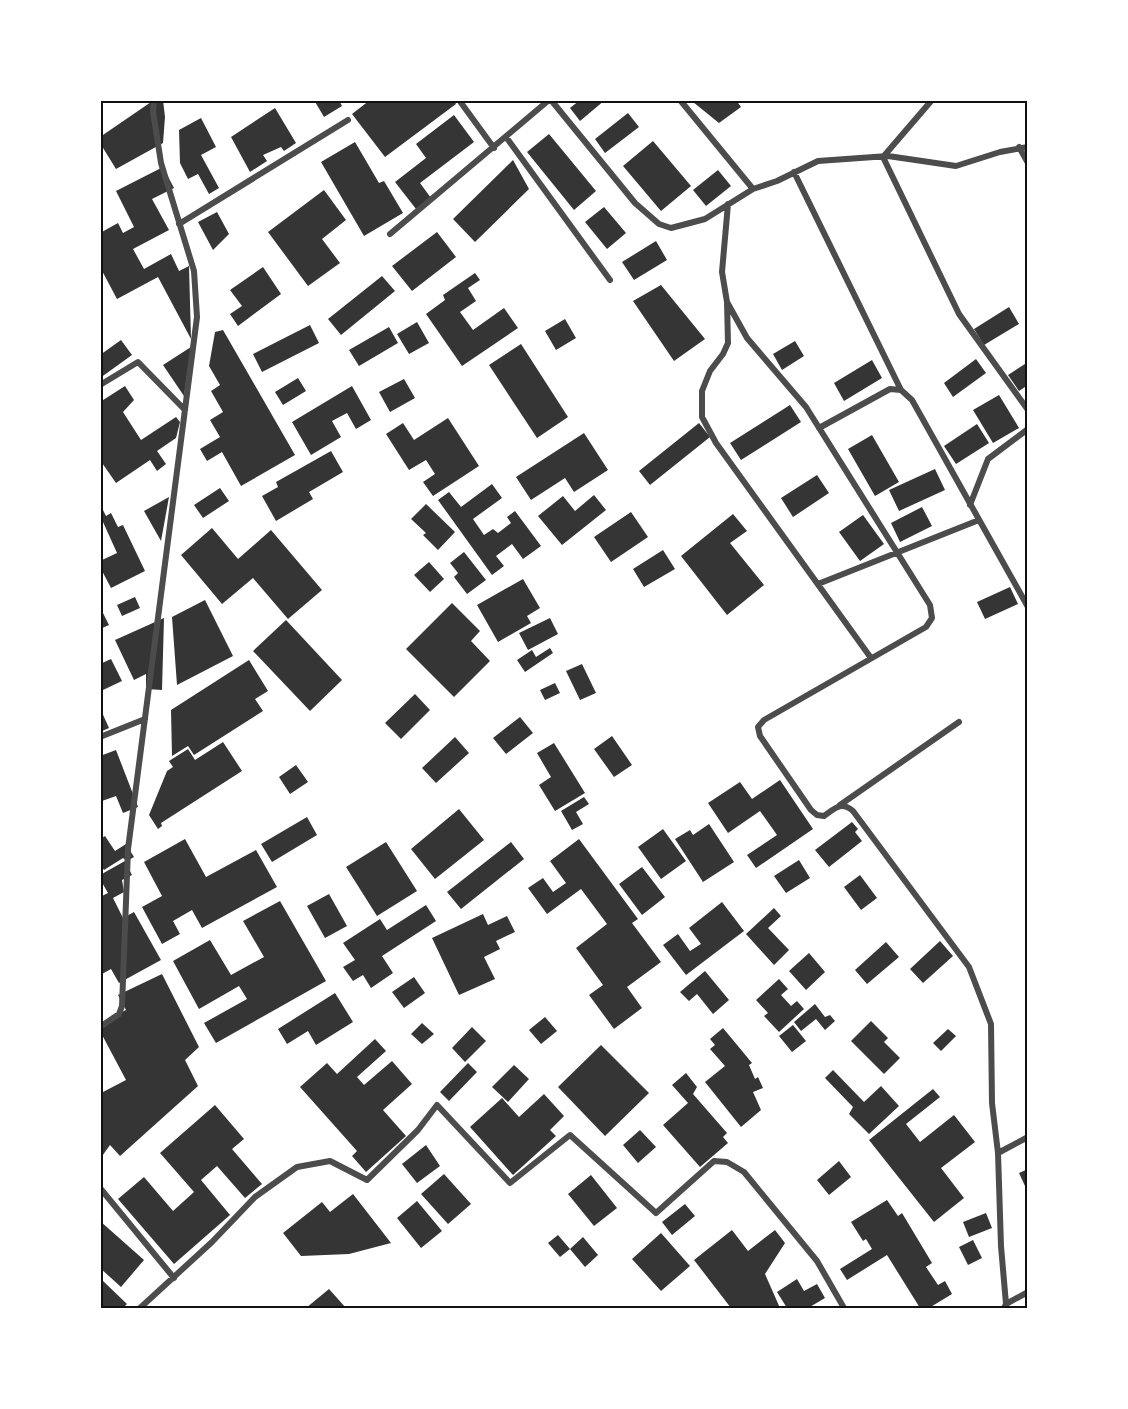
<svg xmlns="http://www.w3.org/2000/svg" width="1128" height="1409" font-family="'Titillium Web',sans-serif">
<rect width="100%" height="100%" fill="#fff"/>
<path fill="#353535" d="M154,100H163L165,117L163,143L116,169L100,143V137Z
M314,100H339L342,106L324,117Z
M370,100H454L456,104L385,157L352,114Z
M580,100H605L580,121L570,108Z
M695,100H736L741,107L719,123L693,102Z
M275,108L296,143L284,151L281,147L263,155L267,161L250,172L231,137Z
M628,113L639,127L605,153L595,139Z
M454,115L474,142L420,183L431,198L416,209L395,182L426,158L416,144Z
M201,118L216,147L201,155L219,188L209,194L198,174L188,179L180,163L179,130Z
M549,134L596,191L574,210L527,152Z
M653,141L691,186L661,211L623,166Z
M355,142L379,183L384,181L403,213L364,236L321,162Z
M513,160L529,189L475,242L453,219Z
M163,167L174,188L152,199L169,230L133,249L144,269L171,254L179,271L189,266L191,339L158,277L117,299L100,267V233L118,223L123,233L134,227L116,191Z
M718,170L731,186L706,206L693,190Z
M324,190L346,220L322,239L340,263L308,286L268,232Z
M604,207L626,233L607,249L585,222Z
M217,212L229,234L213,250L198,222Z
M437,232L456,257L412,291L392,266Z
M656,241L667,260L634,280L622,262Z
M263,267L281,294L238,326L230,314L242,306L230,290Z
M475,273L480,280L468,288L476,301L460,312L473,330L504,308L518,328L462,366L426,314L445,300L443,295Z
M382,276L395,291L341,335L328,319Z
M661,285L705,339L674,361L633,301Z
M1009,307L1019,324L984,345L974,329Z
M565,319L576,338L556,350L545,331Z
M417,322L429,343L409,354L397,334Z
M310,325L319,343L262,372L253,354Z
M389,327L398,343L359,366L349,350Z
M223,330L295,455L241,486L222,452L207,461L200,449L220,437L210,420L223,412L211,391L220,385L209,366L215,332Z
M121,340L132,355L100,378V355Z
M795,341L804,356L782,370L773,354Z
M521,344L568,417L537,438L489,365Z
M191,347L184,396L163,365Z
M976,359L986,373L953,397L944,383Z
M872,360L882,378L844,401L834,383Z
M1028,362V385L1019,391L1008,375Z
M298,378L306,391L283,405L275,392Z
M404,379L415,398L390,412L379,392Z
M125,386L134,400L123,412L141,440L176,417L180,422L176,438L157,451L166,464L157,471L150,460L116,483L100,460V402Z
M352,386L371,420L356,429L347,413L332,421L341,437L311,455L292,422Z
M999,395L1019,428L993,443L973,410Z
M790,405L801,422L741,460L730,443Z
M448,418L479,466L433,496L423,482L435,474L426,460L409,470L386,434L403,423L414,440Z
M699,423L710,437L650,485L639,471Z
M977,424L989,443L956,464L944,446Z
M584,433L608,470L574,492L565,478L531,500L516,477Z
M872,435L899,482L875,496L848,449Z
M331,451L343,472L309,492L313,499L276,521L262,496L278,487L276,482Z
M935,469L945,490L899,511L889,490Z
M817,475L829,493L793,517L781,498Z
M492,484L502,498L473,519L484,535L493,529L498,533L511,523L507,517L515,511L541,546L523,559L512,544L496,556L504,566L492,575L438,500L449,492L461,507Z
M220,488L229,501L203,518L194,505Z
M594,495L606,510L562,545L538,516L563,496L575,511Z
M169,497L161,541L144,511Z
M100,504L106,516L111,513L118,527L123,525L145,571L111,588L100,567V561L117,553L103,522L100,523Z
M426,504L455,532L438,550L423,535L426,533L411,519Z
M922,507L932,526L900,542L891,523Z
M631,512L648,537L611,562L594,537Z
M733,514L747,531L730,543L764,585L727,615L681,556Z
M863,515L884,544L860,561L839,532Z
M212,528L238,559L271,530L322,590L288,619L253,578L222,604L181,555Z
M663,550L675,569L644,587L633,569Z
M464,552L486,580L467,594L454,577L458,573L450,563Z
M429,562L444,579L430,592L414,575Z
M523,579L540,608L527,616L531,623L498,642L477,605Z
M1010,587L1018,604L985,619L977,602Z
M135,597L140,608L122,616L117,605Z
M205,600L233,656L177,685L172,617Z
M452,603L480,631L471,641L490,661L454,697L406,649Z
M100,611H102L109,625L100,629Z
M164,618L162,690L146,689V674L134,680L115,640Z
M550,618L558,634L528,650L519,633Z
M286,620L342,680L310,711L253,651Z
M550,648L553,653L525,672L517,660L532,650L536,657Z
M111,659L122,681L103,690L100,685V664Z
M249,660L268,691L255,699L263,711L194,755L188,746L172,756L171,710Z
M582,664L596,693L580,700L566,671Z
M555,683L560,693L545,700L540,690Z
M415,694L430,710L401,739L385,723Z
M100,708L109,728L100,732Z
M520,717L533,733L506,754L493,738Z
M612,736L632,765L614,777L594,749Z
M455,737L469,753L436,783L422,768Z
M223,742L242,771L161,823L162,826L158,829L149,815L167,771L173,767L169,761L188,749L195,760Z
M554,743L585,793L555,811L539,785L551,777L537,753Z
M116,750L138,807L123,813L116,796L102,801L100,797V756Z
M296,765L308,782L290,794L279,777Z
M780,780L813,829L756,868L747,855L777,835L760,811L728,833L708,803L740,782L752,799Z
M584,797L589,804L576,812L583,824L572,830L561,811Z
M459,809L484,840L435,879L411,849Z
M307,817L317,835L272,862L261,844Z
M852,822L858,829L855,832L862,841L829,867L815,850Z
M709,824L734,862L703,882L675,839L690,830L693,835Z
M663,829L686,861L661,879L638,847Z
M105,836L115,851L126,844L134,857L127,861L123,858L104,870L100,864V839Z
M185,839L206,877L256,850L277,887L202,928L192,910L173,921L180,934L162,944L142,907L162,896L144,862Z
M579,839L638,919L632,923L661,962L627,987L642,1008L614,1029L589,995L603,985L576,948L607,924L581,889L547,914L528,888L543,878L553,892L566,883L550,861Z
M386,842L417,891L377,916L346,867Z
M511,842L524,859L461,909L447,892Z
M799,860L810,878L786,893L774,876Z
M125,861L132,875L122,880L124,892L113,898L123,918L134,912L161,960L119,983L111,969L102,974L100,972V897L108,893L100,879V875Z
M642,867L665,897L642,915L619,884Z
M860,875L877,898L861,910L844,887Z
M329,894L347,926L325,938L307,906Z
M280,901L326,981L216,1043L204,1023L247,999L239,986L199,1009L173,961L210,940L231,975L264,957L243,921Z
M722,902L744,931L686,975L663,945L678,934L690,951L701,944L689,928Z
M426,905L436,921L382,956L393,973L371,988L363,975L353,981L343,967L355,960L343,943L380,919L387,930Z
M774,908L781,916L768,928L789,950L774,965L746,934Z
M483,914L488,925L507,916L515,932L496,941L500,949L484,957L495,979L459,995L432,938Z
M940,941L953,956L923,983L910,969Z
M886,942L899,957L867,984L855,970Z
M809,953L825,972L806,990L789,971Z
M705,971L729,1000L713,1014L697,994L689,1001L680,992Z
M162,974L199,1047L185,1060L198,1086L120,1156L110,1145L100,1159V1086L103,1092L126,1080L100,1031V1023L126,1010L118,995Z
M414,977L425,993L404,1008L392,992Z
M779,979L788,989L781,995L791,1006L797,1001L804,1009L779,1032L764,1016L768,1013L756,1000Z
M335,993L353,1022L316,1045L308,1031L287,1044L278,1029Z
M815,1004L825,1017L830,1015L835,1021L825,1030L816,1019L801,1031L794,1022Z
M545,1017L557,1031L541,1044L529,1030Z
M871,1021L888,1038L884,1042L900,1058L884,1074L851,1041Z
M422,1023L434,1034L422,1044L411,1034Z
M793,1025L806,1041L792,1052L779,1036Z
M472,1027L486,1041L465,1062L452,1048Z
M723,1028L752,1063L749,1065L755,1079L758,1077L763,1088L753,1092L761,1110L741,1127L705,1082L725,1066L710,1049L715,1045L710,1039Z
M948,1029L956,1036L941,1051L933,1043Z
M375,1039L386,1051L357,1077L364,1085L392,1061L412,1084L383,1110L406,1136L366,1172L352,1156L357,1151L300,1087L327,1063L337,1074Z
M601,1045L649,1093L605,1136L558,1087Z
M468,1063L477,1072L449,1101L440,1092Z
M514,1065L529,1079L508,1102L492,1087Z
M833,1070L864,1102L881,1086L899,1106L869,1134L849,1114L853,1107L825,1078Z
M686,1073L697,1087L693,1094L727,1133L723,1137L728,1143L700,1167L663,1125L688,1103L672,1085Z
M933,1089L940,1097L906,1124L920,1142L954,1115L975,1142L941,1168L964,1198L934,1222L869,1140Z
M544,1094L564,1116L550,1130L556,1136L513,1175L470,1127L502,1098L519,1117Z
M215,1105L244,1139L232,1149L262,1184L245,1198L217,1166L201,1180L230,1215L174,1264L118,1199L144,1177L173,1211L194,1192L160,1153Z
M640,1130L656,1147L638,1163L623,1145Z
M426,1145L440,1166L417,1183L402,1164Z
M839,1161L851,1177L829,1195L817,1180Z
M1028,1169V1185L1025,1186L1019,1173Z
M444,1174L471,1204L448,1224L421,1194Z
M591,1175L617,1208L594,1226L568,1194Z
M353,1194L391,1243L349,1254L301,1256L283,1233L322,1202L330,1212Z
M887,1200L898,1216L902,1213L932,1263L926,1267L938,1285L945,1281L952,1294L929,1308H920L887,1255L847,1280L840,1269L872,1249L866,1239L863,1241L851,1222Z
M417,1201L442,1231L421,1248L397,1218Z
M685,1204L695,1216L672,1235L662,1222Z
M986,1213L992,1228L969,1237L963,1222Z
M100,1221L144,1260L121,1287L100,1268Z
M732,1230L748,1251L775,1230L785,1243L765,1274L780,1308H731L694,1260Z
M661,1233L690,1266L661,1291L632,1259Z
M558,1235L570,1249L560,1257L548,1243Z
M583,1237L598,1255L585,1267L570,1249Z
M973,1240L982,1258L968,1265L959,1247Z
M797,1279L804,1291L817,1284L825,1298L808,1308H787L777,1292Z
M102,1280L127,1304L123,1308H100Z
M329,1289L346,1308H306Z"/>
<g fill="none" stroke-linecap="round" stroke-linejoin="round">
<path stroke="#4c4c4c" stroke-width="6" d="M459,100L494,148
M551,100L635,203L659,224L671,228L705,219L753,189
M680,100L753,189L777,181L818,161L888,156L956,166L1000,152L1028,147
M932,100L883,157L959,314L1028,410
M506,137L610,280
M1019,147L1028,163
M794,172L901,390
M728,204L722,272L727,302L747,338L806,407L930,605L932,618L926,627L764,720L758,727L760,736L811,810L817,815L824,816C835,808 841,801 853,811L969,967L991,1024L992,1103L998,1153L1001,1246L1006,1304L1004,1308
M179,224L348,120
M390,234L549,100
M727,302L728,343L723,354L710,371L702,391V417L716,443L871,658
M100,385L138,362L185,410
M819,428L890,389L901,390L912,400L1028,607
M970,505L988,459L1028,429
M818,584L979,520
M100,737L145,719
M840,805L959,722
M100,1027L119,1014L122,1006L128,849L197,317L194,271L161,163L153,111L154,100
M998,1153L1028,1137
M100,1188L174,1278
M1006,1304L1028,1292
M140,1308L212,1242L255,1197L297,1167L330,1161L367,1180L418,1130L437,1105L510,1183L570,1135L656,1213L714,1161L727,1162L744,1172L817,1261L844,1308"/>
</g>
<rect width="1128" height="1409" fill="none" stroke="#ffffff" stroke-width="204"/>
<rect x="102" y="102" width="924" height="1205" fill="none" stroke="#111" stroke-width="2"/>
</svg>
